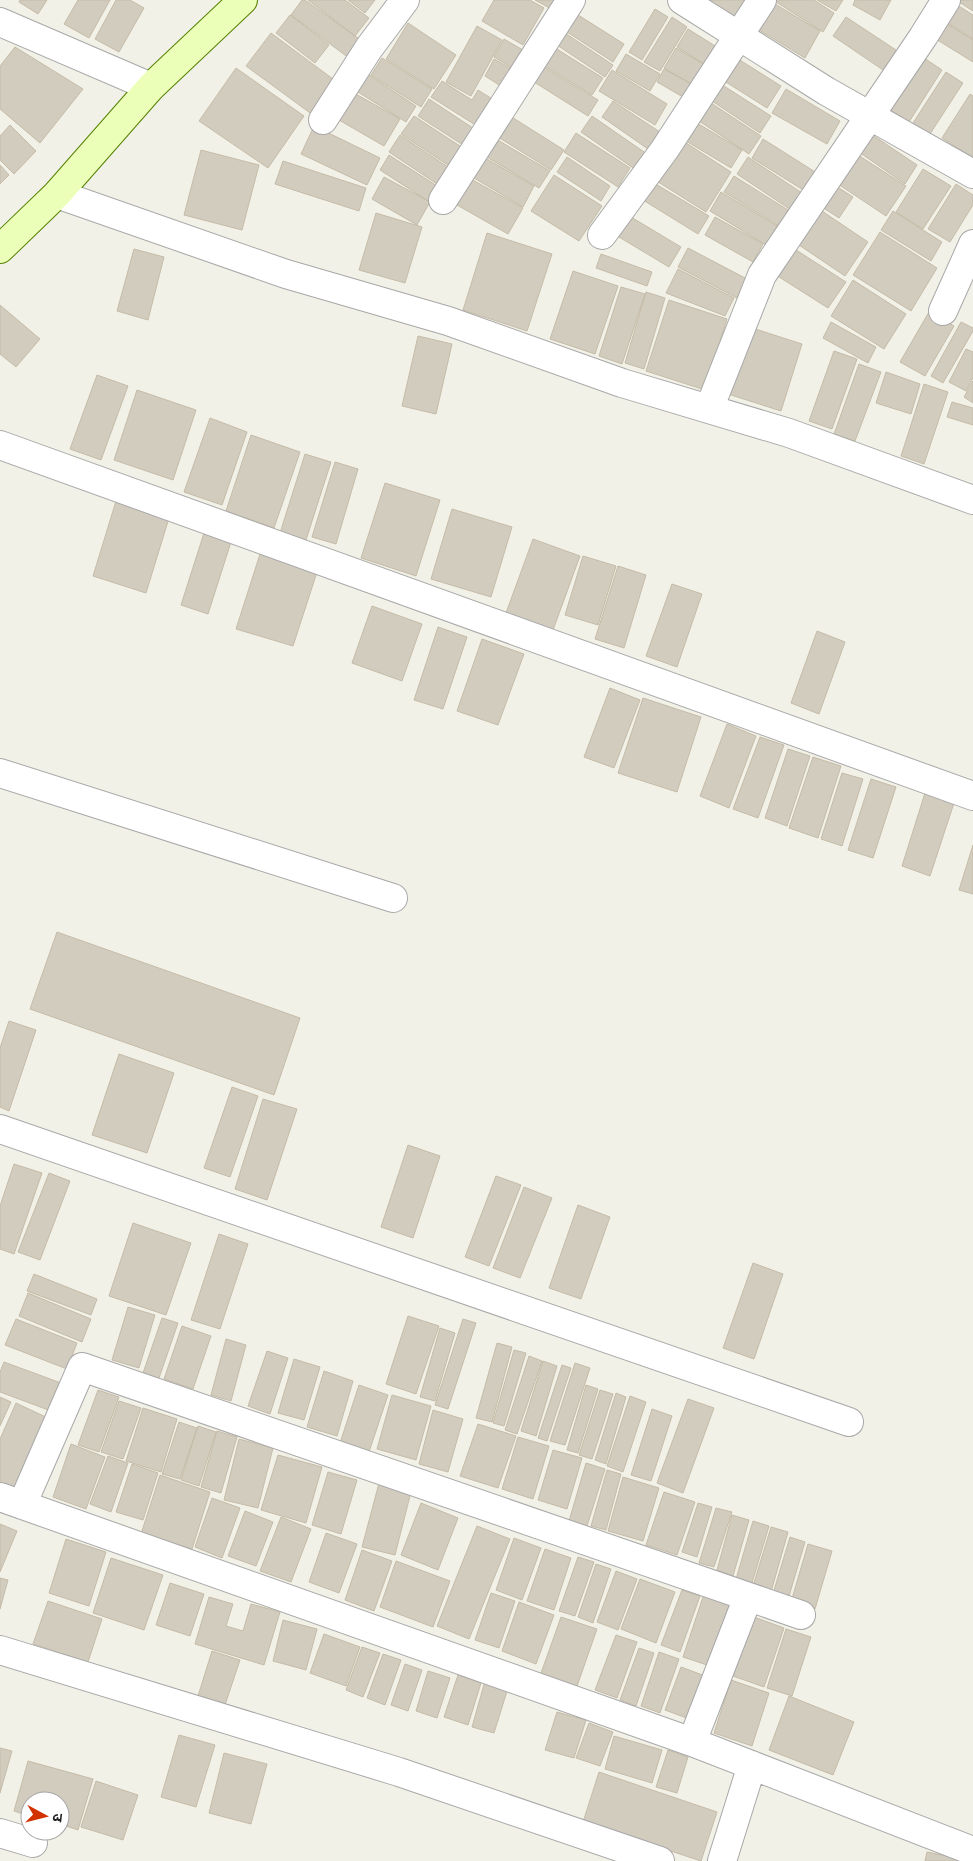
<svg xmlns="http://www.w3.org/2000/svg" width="973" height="1861" font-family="Rubik,'Noto Sans Devanagari',sans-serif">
<rect width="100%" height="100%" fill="#f2f1e7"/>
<path fill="#d2ccbf" stroke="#c5bba7" d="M20,0H47L38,14L19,2Z
M78,0H110L89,38L64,24Z
M116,0H130L144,8L119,52L95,39Z
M302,0H305L362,41L349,58L291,15Z
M308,0H345L369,18L355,36Z
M348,0H375L365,13Z
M494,0H530L544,8L523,45L482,21Z
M535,0H558L553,10Z
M709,0H747L735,18Z
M773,0H814L834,13L823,32Z
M817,0H843L836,11Z
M855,0H891L880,20L853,5Z
M956,0H973V11Z
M770,1L820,31L805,58L754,27Z
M954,3L973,15V39L943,20Z
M655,9L668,17L642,60L629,52Z
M575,13L624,44L613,62L564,30Z
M290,15L329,45L315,63L276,33Z
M672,17L687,27L660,71L644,62Z
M846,17L899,52L886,72L833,36Z
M941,20L973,40V62L931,36Z
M408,23L456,55L434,89L386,59Z
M477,26L502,40L471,96L446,82Z
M688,29L720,49L709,67L677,47Z
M562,31L613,65L605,77L554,43Z
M271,33L341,85L317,118L246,66Z
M504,39L528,53L518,71L494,57Z
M552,46L603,78L592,95L541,64Z
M15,47L83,89L40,143L0,109V66Z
M676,48L710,68L698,88L664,68Z
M626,54L660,74L650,91L616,71Z
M918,54L942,70L909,122L885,106Z
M735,57L781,86L767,108L721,79Z
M382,58L432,89L421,107L371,75Z
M494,59L514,70L504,88L485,76Z
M540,65L598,100L588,116L531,80Z
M236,68L304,116L268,168L199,121Z
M664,69L697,87L690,101L657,82Z
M612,70L667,104L655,125L599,91Z
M363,71L416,106L406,122L353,89Z
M946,72L963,83L928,137L911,126Z
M442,81L472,100L478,90L497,102L480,128L431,97Z
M716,81L771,116L760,133L706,97Z
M347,89L400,119L384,146L332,116Z
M786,89L840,121L827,144L772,113Z
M970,94L973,96V158L942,138Z
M429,99L473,128L463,145L418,116Z
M705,99L761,136L749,154L693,117Z
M613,101L660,132L648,149L602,117Z
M414,116L463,148L451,167L401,134Z
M510,116L564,150L551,170L498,137Z
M592,116L647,154L636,170L581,132Z
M692,120L742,150L731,168L681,138Z
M10,125L36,151L14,174L0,160V136Z
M314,126L380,158L367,185L301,154Z
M868,132L917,165L905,184L856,150Z
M576,133L630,168L618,187L564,152Z
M400,135L448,167L437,184L389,152Z
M496,139L550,171L539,188L485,156Z
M680,139L731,172L706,212L655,180Z
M763,139L820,175L808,193L752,158Z
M201,150L259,165L242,230L184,215Z
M855,153L906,186L886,216L835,182Z
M389,155L437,186L428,201L380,170Z
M567,157L610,186L601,201L557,172Z
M748,157L805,195L794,212L737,174Z
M485,158L534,186L523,207L474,178Z
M283,161L366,188L359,211L275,184Z
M0,165L9,175L0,184Z
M923,169L951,186L923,229L896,212Z
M554,175L602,206L579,241L531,211Z
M734,176L788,210L779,226L724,192Z
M384,177L430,202L417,225L372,199Z
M471,179L523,208L508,234L457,205Z
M654,183L709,216L698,234L643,200Z
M833,184L853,197L839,218L819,205Z
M956,184L973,195V205L950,242L928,229Z
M721,192L777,226L766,245L710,211Z
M816,207L868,242L845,276L793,241Z
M893,211L942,242L931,261L881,230Z
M376,213L422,227L405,283L359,270Z
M626,214L681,247L669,267L614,234Z
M715,217L763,244L753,262L705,235Z
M880,232L937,268L911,311L853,275Z
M487,233L552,254L527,331L463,310Z
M688,248L747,279L737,298L678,267Z
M793,248L846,282L828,308L776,275Z
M134,249L164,257L148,320L117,311Z
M601,254L652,272L647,286L596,268Z
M678,269L734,298L725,316L666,293Z
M573,271L618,286L595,354L550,339Z
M853,280L906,314L884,349L831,316Z
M621,287L645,294L622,364L599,356Z
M646,292L665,298L644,369L625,363Z
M669,300L727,319L705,390L646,371Z
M0,305L40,339L16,367L0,354Z
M929,312L954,326L925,376L900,362Z
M831,322L876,347L868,363L823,338Z
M961,322L973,328V331L943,383L931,376Z
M749,327L802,344L781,411L728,394Z
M418,336L452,344L436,414L402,406Z
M966,349L973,352V378L966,391L949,382Z
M834,351L857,359L832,429L809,421Z
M859,364L881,372L855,441L834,434Z
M886,372L920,384L911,414L876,403Z
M97,375L128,386L101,460L70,449Z
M973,381V403L964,397Z
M924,384L948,392L924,464L901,456Z
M137,390L196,410L173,480L114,460Z
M952,402L973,408V425L947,417Z
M210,418L247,432L222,505L184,492Z
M251,435L300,452L274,528L226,511Z
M305,454L331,462L306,540L280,533Z
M335,462L358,469L336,544L312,537Z
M385,483L440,500L416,576L361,558Z
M116,501L169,518L146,593L93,576Z
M452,509L512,527L491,597L431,579Z
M204,533L231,542L208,614L181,605Z
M533,539L580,556L553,630L506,613Z
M260,554L317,572L293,646L236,629Z
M583,556L616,566L598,625L565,615Z
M618,566L646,575L624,648L595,639Z
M672,584L702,594L677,667L646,656Z
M372,606L422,624L402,681L352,663Z
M438,627L467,637L443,709L414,700Z
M817,631L845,642L819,714L791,703Z
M482,639L524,654L498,725L457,711Z
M610,688L640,700L614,768L584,757Z
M643,698L701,717L677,792L618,773Z
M727,724L756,736L729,808L700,796Z
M760,737L784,745L758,818L733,809Z
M788,749L810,756L787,826L765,818Z
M813,757L841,766L818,838L789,828Z
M842,773L863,779L842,846L821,839Z
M871,779L896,787L873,858L848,850Z
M925,793L954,803L930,876L902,866Z
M973,845V894L959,890Z
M57,932L300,1018L274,1095L30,1009Z
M9,1021L36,1030L9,1111L0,1107V1048Z
M119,1054L174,1073L147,1153L92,1135Z
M232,1087L258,1096L230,1177L204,1168Z
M263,1099L297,1109L267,1200L235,1189Z
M408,1145L440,1156L413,1238L381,1227Z
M14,1164L42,1173L14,1254L0,1249V1206Z
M49,1173L70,1181L40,1260L18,1252Z
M496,1176L521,1185L489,1266L465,1257Z
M524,1187L552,1198L520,1278L493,1268Z
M578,1205L610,1217L581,1299L549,1288Z
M133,1223L191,1243L166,1315L109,1296Z
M219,1234L248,1244L220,1329L191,1320Z
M753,1263L783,1274L754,1359L723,1348Z
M34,1274L97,1299L91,1315L27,1291Z
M28,1293L91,1319L82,1342L19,1316Z
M128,1307L155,1315L139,1368L112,1360Z
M408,1316L439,1326L416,1394L386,1384Z
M162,1318L178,1323L158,1381L142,1376Z
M16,1319L77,1343L67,1369L5,1345Z
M463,1319L476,1323L448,1409L435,1405Z
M182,1326L211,1336L193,1389L164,1379Z
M440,1328L455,1333L435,1401L420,1397Z
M226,1339L246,1345L231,1401L211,1395Z
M497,1343L512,1347L492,1422L476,1418Z
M514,1350L526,1353L504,1426L493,1423Z
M267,1351L288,1358L270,1414L248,1406Z
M529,1356L542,1361L517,1434L505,1430Z
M294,1359L320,1367L304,1420L278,1413Z
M543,1361L557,1366L536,1436L521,1431Z
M4,1362L61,1383L51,1411L0,1392V1372Z
M575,1363L590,1368L565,1445L550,1441Z
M562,1365L571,1368L547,1441L538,1438Z
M324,1371L353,1381L337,1436L307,1427Z
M359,1385L388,1395L369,1452L340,1443Z
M586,1385L598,1389L578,1453L567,1450Z
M98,1390L119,1397L99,1452L78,1445Z
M600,1390L613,1394L592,1459L579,1455Z
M616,1393L626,1397L606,1464L595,1460Z
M392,1395L431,1406L416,1460L377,1449Z
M630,1396L646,1402L623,1472L607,1466Z
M0,1397L11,1402L0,1426Z
M688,1399L714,1408L683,1493L657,1483Z
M119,1401L141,1408L123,1459L101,1452Z
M16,1403L50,1419L17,1491L0,1483V1439Z
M143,1408L177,1419L161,1472L126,1461Z
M652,1409L672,1416L651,1481L631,1475Z
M433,1410L463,1419L448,1472L419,1464Z
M179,1422L197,1428L180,1479L162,1474Z
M478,1424L516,1436L498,1488L460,1476Z
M198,1426L216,1432L199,1486L181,1480Z
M217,1431L237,1437L221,1493L201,1487Z
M518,1437L549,1446L533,1499L502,1489Z
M239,1439L273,1448L258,1508L224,1500Z
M71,1444L105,1457L86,1509L53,1497Z
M553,1450L582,1458L567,1509L538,1500Z
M278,1455L322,1467L306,1523L261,1510Z
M108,1456L128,1463L111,1512L90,1504Z
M586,1463L605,1469L587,1526L569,1521Z
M132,1464L158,1473L143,1520L116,1512Z
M607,1470L621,1474L606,1530L591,1526Z
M328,1472L357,1480L341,1534L312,1525Z
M160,1475L210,1492L192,1549L141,1534Z
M623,1477L659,1488L643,1541L608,1531Z
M379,1483L411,1492L395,1555L362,1547Z
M664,1492L695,1502L677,1555L646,1545Z
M212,1498L240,1508L222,1558L195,1547Z
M421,1503L458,1518L438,1570L401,1555Z
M698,1503L712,1507L697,1557L682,1552Z
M716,1508L732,1512L714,1567L699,1563Z
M245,1511L273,1522L256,1566L228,1556Z
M732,1515L749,1520L733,1576L717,1570Z
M281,1517L311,1529L291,1582L260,1571Z
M753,1521L769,1526L752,1583L736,1579Z
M0,1524L17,1531L0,1572Z
M477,1526L510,1539L469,1639L437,1626Z
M771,1527L788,1532L771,1592L753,1586Z
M326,1533L357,1544L339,1593L309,1582Z
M790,1537L805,1542L787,1603L772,1597Z
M514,1538L541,1548L522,1600L496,1590Z
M66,1539L106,1552L89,1606L49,1593Z
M808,1544L832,1551L815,1609L791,1602Z
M545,1549L571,1558L554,1610L527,1601Z
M362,1550L392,1561L374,1611L345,1600Z
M578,1557L594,1562L575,1616L559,1611Z
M111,1558L163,1575L144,1630L93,1613Z
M396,1561L450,1581L433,1627L380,1607Z
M596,1564L611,1569L593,1623L578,1617Z
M616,1571L637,1579L618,1630L597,1622Z
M0,1578L8,1580L0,1609Z
M640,1579L675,1592L656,1643L621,1629Z
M170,1583L204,1594L190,1636L156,1625Z
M682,1590L700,1596L680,1652L661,1645Z
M491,1593L515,1601L499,1648L475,1640Z
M704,1594L731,1603L710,1666L683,1657Z
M209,1597L233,1604L226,1626L243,1631L251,1604L280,1612L264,1665L195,1644Z
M48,1601L102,1619L88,1662L33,1644Z
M519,1602L554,1615L536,1664L502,1651Z
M561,1617L597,1629L576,1689L540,1676Z
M754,1617L784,1628L764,1687L733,1676Z
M283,1620L317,1629L306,1670L273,1661Z
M786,1629L811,1637L792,1696L767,1688Z
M324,1634L360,1647L346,1686L310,1673Z
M616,1635L637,1642L617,1698L595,1690Z
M362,1647L380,1653L363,1697L346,1690Z
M639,1648L654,1653L636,1706L620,1700Z
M212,1651L240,1660L225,1705L198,1696Z
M659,1652L679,1659L660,1713L641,1706Z
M383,1654L401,1660L385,1705L367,1698Z
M405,1664L422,1670L408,1711L391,1705Z
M681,1667L708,1677L692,1720L665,1710Z
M428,1671L450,1678L437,1718L416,1711Z
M458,1675L481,1683L468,1725L444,1717Z
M731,1680L769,1693L752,1746L714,1733Z
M485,1681L508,1688L494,1733L472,1727Z
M789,1696L854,1722L833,1775L769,1750Z
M557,1712L586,1720L574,1758L545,1750Z
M589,1723L613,1732L600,1766L576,1758Z
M179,1735L215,1745L196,1807L161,1797Z
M614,1736L662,1750L652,1783L605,1769Z
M0,1748L12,1751L0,1793Z
M668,1750L688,1757L677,1793L656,1787Z
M224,1753L267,1764L251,1824L209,1813Z
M28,1761L93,1779L78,1830L60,1824V1801H30V1816L14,1811Z
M599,1772L717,1812L701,1861L583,1822Z
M96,1781L138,1795L123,1840L81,1827Z
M927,1852L957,1858L956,1861H925Z"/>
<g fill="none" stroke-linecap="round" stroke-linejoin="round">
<defs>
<path id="street" d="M682,0L826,91L973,174
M0,22L151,87
M323,120L369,48L405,0
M57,194L286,274L448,321L622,383L789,433L973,500
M443,200L571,0
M602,235L665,149L762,0
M943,311L973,244
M709,409L762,275L923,37L946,0
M0,445L973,796
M0,773L393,898
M0,1129L849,1422
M0,1497L692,1742L973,1851
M22,1505L82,1367L801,1615
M0,1650L399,1772L660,1861
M692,1742L748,1597
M0,1833L33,1843
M722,1861L752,1765"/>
<path id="secondary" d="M0,249L57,194L151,87L243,0"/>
</defs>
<use href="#street" stroke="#a8a8a8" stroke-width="30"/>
<use href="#secondary" stroke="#548000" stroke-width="30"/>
<use href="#street" stroke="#fff" stroke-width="28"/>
<use href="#secondary" stroke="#ebffb8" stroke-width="28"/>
</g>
<g transform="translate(45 1816) rotate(97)"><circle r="24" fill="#ffffff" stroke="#a6a6a6"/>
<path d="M0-4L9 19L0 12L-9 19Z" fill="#d23100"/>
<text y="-8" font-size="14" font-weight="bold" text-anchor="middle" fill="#212121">उ</text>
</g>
</svg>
